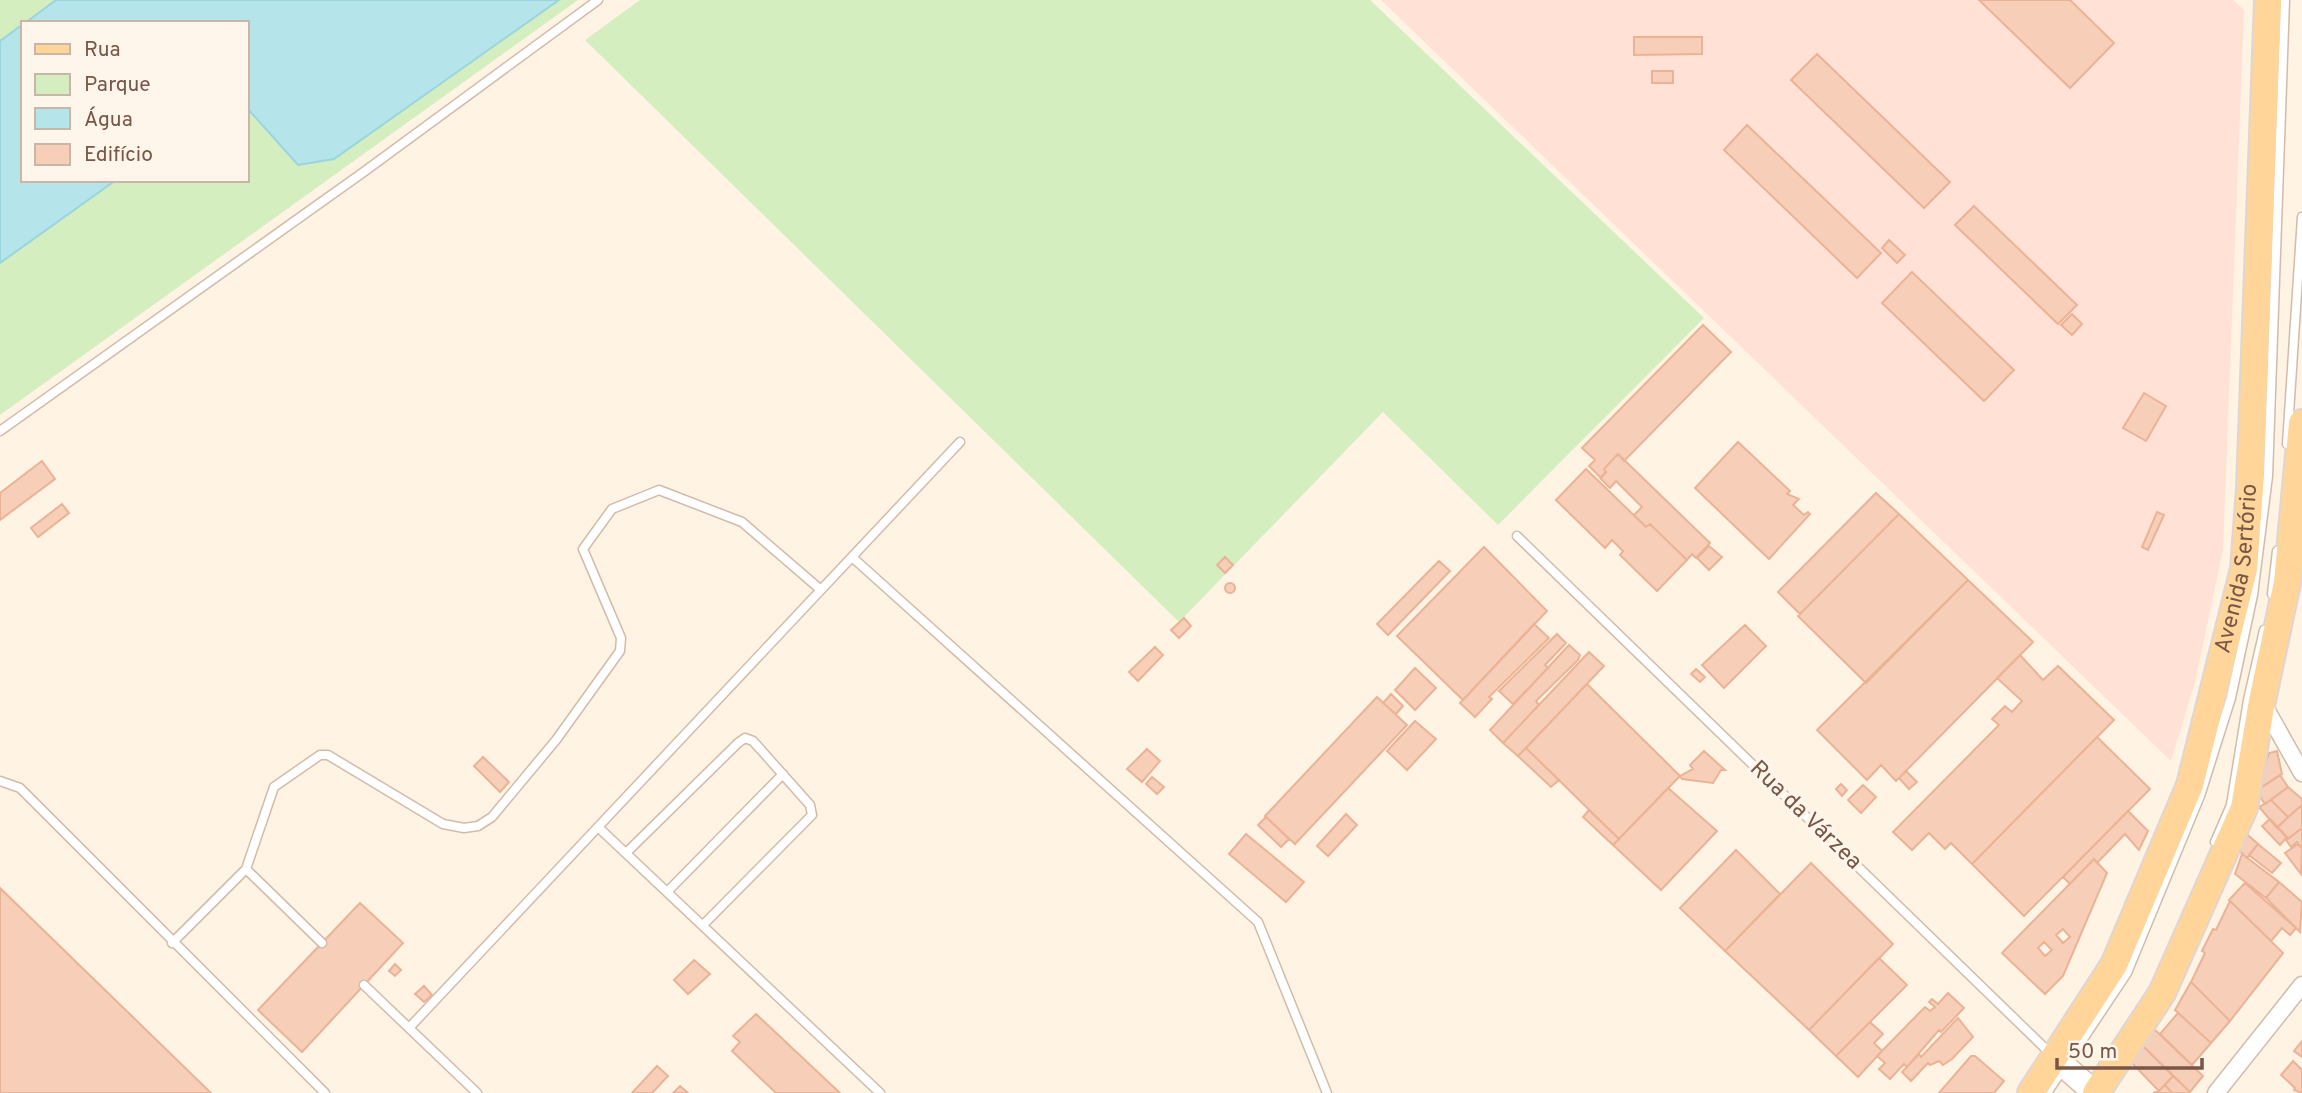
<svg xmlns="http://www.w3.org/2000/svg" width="2302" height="1093" font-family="Overpass,sans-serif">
<rect width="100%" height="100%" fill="#fff3e3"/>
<path fill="#ffe1d6" d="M1381,0H2233L2244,10L2223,550L2195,682L2171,761Z"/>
<path fill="#d4eebf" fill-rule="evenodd" d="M0,0H578L0,415ZM23,23H247V180H23Z
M640,0H1370L1704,318L1498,525L1383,412L1179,622L585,40Z"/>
<path fill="#b5e5ea" stroke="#9ad5dd" stroke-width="2" d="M56,0H559L334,159L298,165L247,108V23H25Z
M23,24V180H116L0,263V41Z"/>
<path fill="#f7ceb7" stroke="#ebb396" stroke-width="2" fill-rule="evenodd" d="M1979,0H2070L2114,43L2070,88Z
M1634,37H1702V54L1634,55Z
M1817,54L1950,182L1924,208L1791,80Z
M1652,71H1673V83H1652Z
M1747,125L1881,253L1857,278L1724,150Z
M1974,206L2077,305L2058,324L1955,225Z
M1889,240L1905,255L1897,263L1882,248Z
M1912,272L2014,370L1984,401L1882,303Z
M2072,314L2082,324L2072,335L2061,325Z
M1703,325L1731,352L1624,461L1618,454L1604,469L1606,472L1601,478L1589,466L1595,460L1582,448Z
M2144,393L2166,406L2146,441L2123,428Z
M1738,442L1790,491L1787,494L1799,499L1793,505L1804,515L1808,512L1810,514L1769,559L1695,488Z
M1618,454L1710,543L1696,558L1692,554L1687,560L1650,524L1646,527L1634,515L1642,507L1616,481L1610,488L1600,478L1606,472L1604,469Z
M42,461L55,479L0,520V493Z
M1586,469L1646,527L1650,524L1687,560L1657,591L1620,555L1623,551L1612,540L1605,548L1556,500Z
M1876,493L1899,514L1800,614L1778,592Z
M62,504L69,513L38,537L31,528Z
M2157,512L2164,515L2148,550L2142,547Z
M1899,514L1968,580L1866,683L1798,616Z
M1709,546L1722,557L1709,570L1697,558Z
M1484,547L1547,611L1463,700L1397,636Z
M1225,557L1233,565L1225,573L1217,565Z
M1439,561L1450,571L1388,635L1377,624Z
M1968,580L2033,642L1896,781L1881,765L1867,780L1817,730Z
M1225 588a5 5 0 1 1 10 0a5 5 0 1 1-10 0Z
M1184,618L1191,626L1179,638L1171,630Z
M1534,624L1549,638L1489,697L1492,699L1475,717L1460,703Z
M1745,625L1766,646L1724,688L1702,665Z
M1557,634L1566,643L1545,665L1548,668L1513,704L1499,691Z
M1569,645L1580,655L1578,660L1536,701L1539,705L1503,743L1490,730Z
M1155,647L1163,655L1138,681L1129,672Z
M1589,652L1604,666L1518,756L1503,743Z
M2020,655L2043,680L2058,666L2114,720L1972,864L1951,843L1945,849L1929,833L1912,850L1893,832L1999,725L1992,719L2005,706L2012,712L2022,701L1997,678Z
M1415,668L1436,688L1415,710L1395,690Z
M1696,669L1705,677L1700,682L1691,674Z
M1587,684L1680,776L1619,839L1526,748Z
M1391,694L1403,706L1396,714L1383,703Z
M1377,697L1407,725L1295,844L1265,816Z
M1415,721L1436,739L1407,770L1387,751Z
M2097,737L2150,789L2024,916L1972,864Z
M1526,748L1559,780L1551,787L1518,756Z
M1147,749L1160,761L1142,782L1127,769Z
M1704,751L1725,770H1721L1713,783L1682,779L1680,776L1693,769L1690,765Z
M2277,751L2282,774L2256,791L2269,753Z
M483,757L509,782L500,792L474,766Z
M1906,771L1917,782L1909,789L1899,778Z
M2280,775L2288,787L2265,804L2256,791Z
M1152,777L1164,787L1157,794L1146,784Z
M1841,784L1847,790L1842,796L1836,789Z
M1863,785L1876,797L1861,813L1848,800Z
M2288,787L2302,799V805L2288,817L2271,800Z
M1668,788L1717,831L1661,890L1613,845Z
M2271,800L2288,817L2277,828L2259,807Z
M2302,805V828L2288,839L2277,827Z
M1589,810L1619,839L1613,845L1583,817Z
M2128,811L2148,831L2139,850L2125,834L2097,863L2094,859L2070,884L2063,877Z
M1346,814L1357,825L1328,856L1317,846Z
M1266,817L1289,839L1281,847L1258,825Z
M2270,819L2287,837L2280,845L2262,826Z
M2302,828V849L2297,842L2291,847L2286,840Z
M2243,831L2258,844L2247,858L2235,847Z
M1246,834L1304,882L1286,902L1229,854Z
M2258,844L2281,863L2272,873L2249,855Z
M2298,844L2302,849L2301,874L2285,853Z
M1736,850L1780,894L1725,951L1680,908Z
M2242,854L2279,882L2266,898L2235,874Z
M2094,859L2107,873L2063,976L2045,994L2002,953ZM2063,929L2070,937L2063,943L2056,935ZM2044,942L2052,950L2045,956L2038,948Z
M1811,863L1893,944L1809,1030L1725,951Z
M2279,882L2302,902L2300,932L2266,898Z
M2245,883L2296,928L2290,935L2282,928L2271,941L2229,900Z
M0,888L211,1093H0Z
M2230,901L2283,953L2230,1021L2191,982L2205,953L2202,951L2213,929L2216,930Z
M360,903L403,943L302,1052L258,1010Z
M1879,958L1907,985L1836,1056L1809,1030Z
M694,960L710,974L688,994L674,980Z
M395,964L401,970L395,976L389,971Z
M2191,982L2230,1021L2211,1043L2175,1010Z
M424,986L432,995L424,1002L415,994Z
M1948,993L1964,1008L1941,1032L1939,1030L1907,1067L1904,1064L1890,1079L1879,1069L1885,1063L1877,1056L1925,1007L1930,1011L1935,1007L1929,1002L1932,999L1938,1004Z
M2178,1013L2211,1043L2192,1065L2160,1034Z
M756,1014L840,1093H776L732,1051L740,1042L733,1036Z
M1958,1018L1973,1037L1952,1059L1943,1065L1939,1061L1930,1065L1928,1063L1911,1081L1902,1072L1919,1054L1921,1057Z
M1870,1022L1883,1034L1874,1043L1882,1051L1858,1077L1836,1056Z
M2151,1026L2203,1076L2190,1092L2140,1043Z
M2302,1041V1057L2294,1051Z
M2140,1043L2173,1076L2159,1091L2127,1058Z
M1971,1056H1975L2004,1081L1994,1093H1939Z
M2293,1061L2302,1070V1093L2294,1090L2295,1088L2281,1075Z
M657,1066L668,1076L652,1093H632Z
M2173,1076L2190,1092L2189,1093H2172L2165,1085Z
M2165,1085L2172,1093H2153L2159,1091Z
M680,1086L688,1093H673Z"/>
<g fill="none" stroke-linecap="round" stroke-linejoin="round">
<defs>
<path id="lane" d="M0,431L365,171L598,0
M2287,444L2302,217
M1517,536L2052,1055
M852,557L1258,922L1327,1093
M2272,594L2277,551
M0,781L20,788L325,1093
M598,827L880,1093
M2215,842L2231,805L2248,700L2264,630
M626,853L738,743L745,738L753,741L810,805L812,815L703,925
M246,869L274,787L320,755H328L443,824L464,828L478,826L492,817L556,740L620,651L621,638L583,549L612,509L659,490L742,522L821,590
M667,892L783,774
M172,943L246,869L322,943
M364,985L477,1093
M409,1028L960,442
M2047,1093L2127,973L2200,796L2231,698L2253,595L2268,476L2285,0"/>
<path id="street" d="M2262,702L2302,773
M2216,1093L2302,985"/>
<path id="secondary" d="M2054,1057L2095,1093"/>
<g id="primary">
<path id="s1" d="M2031,1093L2114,965L2190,785L2244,569L2250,488L2268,0"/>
<path d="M2096,1093L2162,993L2244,808L2262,701L2287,583L2302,423"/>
</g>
</defs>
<use href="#lane" stroke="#d3bbaa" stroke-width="11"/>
<use href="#street" stroke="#d3bbaa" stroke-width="19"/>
<use href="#secondary" stroke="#d7bba7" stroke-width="26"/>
<use href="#primary" stroke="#dfd6d3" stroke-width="30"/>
<use href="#lane" stroke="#fff" stroke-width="8"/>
<use href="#street" stroke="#fff" stroke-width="16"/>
<use href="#secondary" stroke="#fff" stroke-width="23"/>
<use href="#primary" stroke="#ffd599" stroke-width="26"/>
</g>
<g text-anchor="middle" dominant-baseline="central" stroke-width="7" stroke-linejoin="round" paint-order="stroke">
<g font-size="23" fill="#795646" stroke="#fff6eb">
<text stroke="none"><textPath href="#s1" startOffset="570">Avenida Sertório</textPath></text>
<text transform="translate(1805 816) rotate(44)">Rua da Várzea</text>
</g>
</g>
<rect x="21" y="21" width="228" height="161" fill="#fff6eb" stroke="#c9b6a9" stroke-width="2"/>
<rect x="35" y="44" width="35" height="10" fill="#ffd599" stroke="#c9b6a9" stroke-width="2"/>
<text x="84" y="56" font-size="21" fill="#795646">Rua</text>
<rect x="35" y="74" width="35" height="21" fill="#d4eebf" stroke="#c9b6a9" stroke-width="2"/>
<text x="84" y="91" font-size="21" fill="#795646">Parque</text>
<rect x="35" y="108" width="35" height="21" fill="#b5e5ea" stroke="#c9b6a9" stroke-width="2"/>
<text x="84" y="126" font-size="21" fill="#795646">Água</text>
<rect x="35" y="144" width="35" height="21" fill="#f7ceb7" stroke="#c9b6a9" stroke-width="2"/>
<text x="84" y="161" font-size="21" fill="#795646">Edifício</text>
<path d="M2057 1058v10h145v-10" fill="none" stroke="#795646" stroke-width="3.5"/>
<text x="2068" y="1058" font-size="21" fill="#795646" stroke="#fff6eb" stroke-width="5" paint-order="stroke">50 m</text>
</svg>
